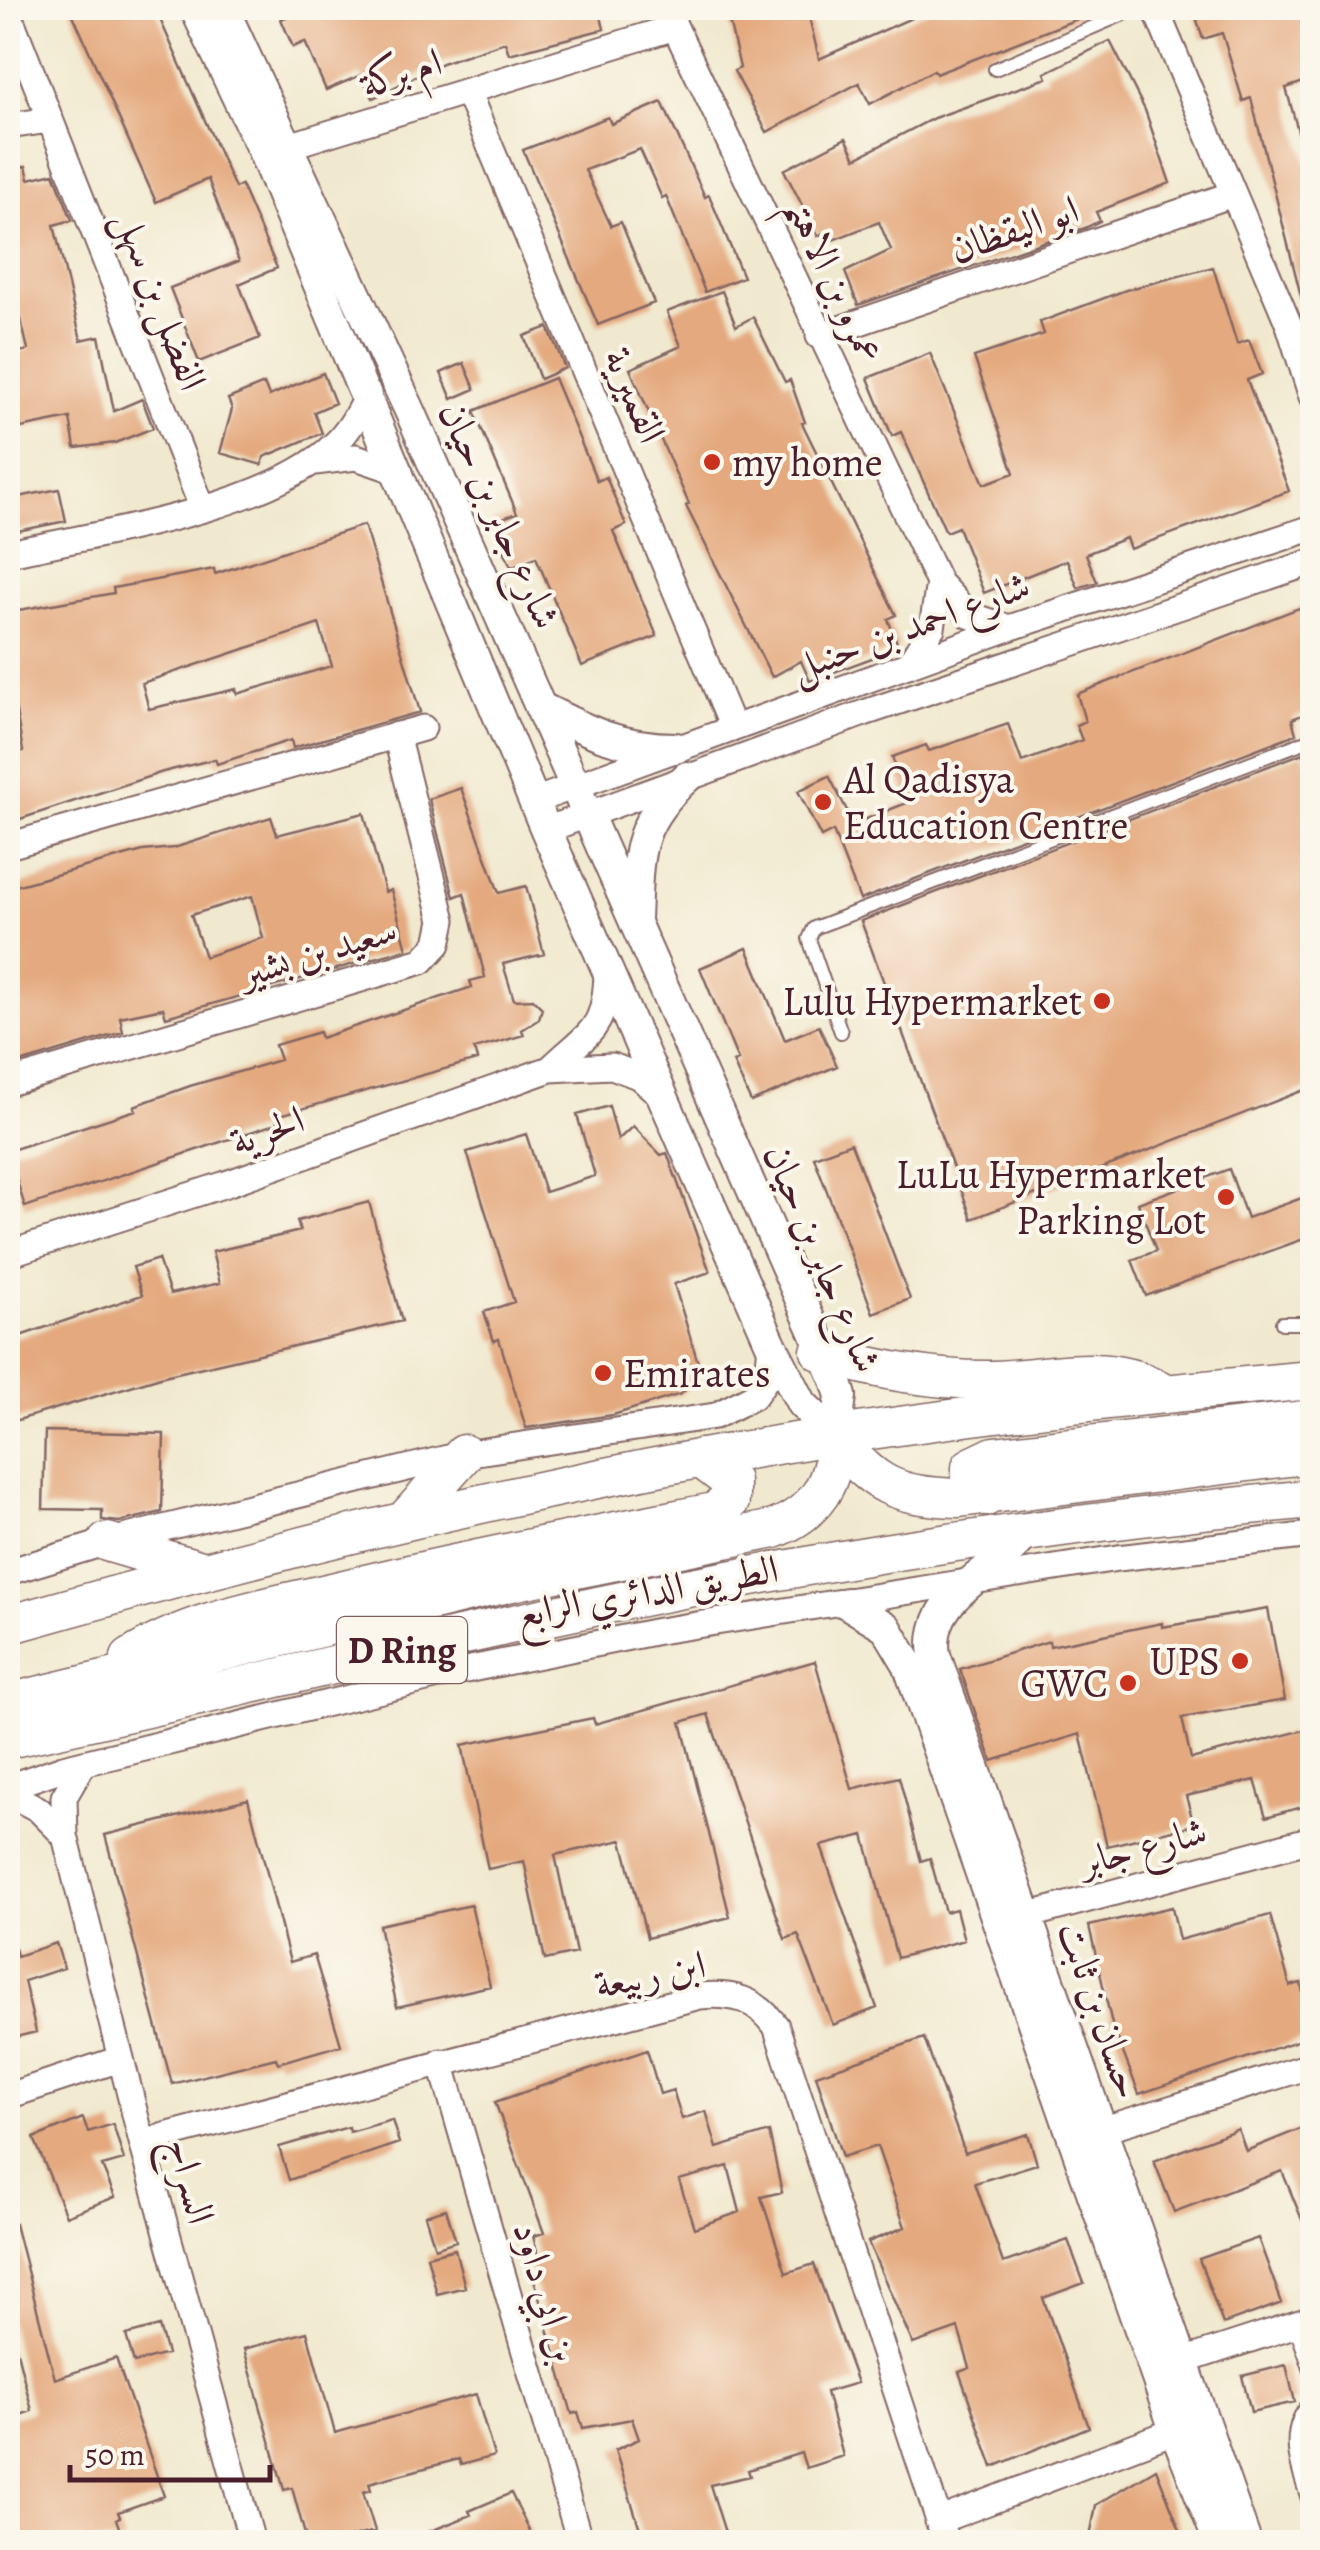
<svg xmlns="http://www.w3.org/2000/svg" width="1320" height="2550" font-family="Alegreya,Amiri,serif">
<rect width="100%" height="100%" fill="#fbf7ec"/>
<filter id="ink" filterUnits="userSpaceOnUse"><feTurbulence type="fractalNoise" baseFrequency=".01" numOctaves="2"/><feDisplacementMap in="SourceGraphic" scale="20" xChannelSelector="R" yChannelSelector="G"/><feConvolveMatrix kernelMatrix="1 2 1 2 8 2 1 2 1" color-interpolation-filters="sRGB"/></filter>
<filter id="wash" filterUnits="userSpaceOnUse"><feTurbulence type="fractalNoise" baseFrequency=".0048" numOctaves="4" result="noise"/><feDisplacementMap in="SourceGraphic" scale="40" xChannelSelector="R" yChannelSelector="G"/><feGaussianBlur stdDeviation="2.25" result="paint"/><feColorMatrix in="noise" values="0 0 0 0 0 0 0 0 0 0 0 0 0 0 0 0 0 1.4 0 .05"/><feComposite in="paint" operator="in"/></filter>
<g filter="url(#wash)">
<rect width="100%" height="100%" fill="#f1e9cf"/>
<g id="blocks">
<path fill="#e4a97e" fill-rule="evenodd" d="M70,8H155L235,188L241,185L277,268L239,284L260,338L199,362L170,288L239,261L208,179L156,202Z
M308,8H599L604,29L509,54L505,42L442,63L373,98L361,75L326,90L305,42L293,47L281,19Z
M726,8H807L819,59L934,8L1103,9L936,74L934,70L870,104L859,83L767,132L734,71L740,68Z
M1193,8H1312V79L1286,88L1312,181V315L1306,316L1251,98L1243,101L1222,33L1203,39Z
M1110,41L1145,110L1170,183L1096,212L1100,221L1085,228L858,305L845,272L891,250L879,222L833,240L829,230L818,236L784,170L846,138L856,158L934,118L1047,78L1045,73Z
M662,102L705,197L709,195L743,277L705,292L666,196L662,198L640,149L585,170L611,226L621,222L654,303L598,325L523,150L608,117L611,124Z
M26,166L29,179L54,173L72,220L54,225L81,340L99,336L114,411L142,399L153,428L115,443L75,448L70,418L11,430L8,354L28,350L8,263V170Z
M1213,267L1237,344L1249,340L1262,374L1247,380L1289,491L1130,549L1126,538L1086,554L1097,582L1078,588L1067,560L984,593L958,527L946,532L901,432L892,436L868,378L930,353L984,484L1014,473L974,357L1044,334L1040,322L1126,290Z
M722,291L736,326L753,317L785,382L790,380L805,422L802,423L896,615L888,619L899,648L810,681L801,661L772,677L686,506L689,504L630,369L681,346L667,312Z
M548,327L565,368L540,379L524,336Z
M464,363L475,389L452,399L441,373Z
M323,373L335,403L314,412L322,433L264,457L262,465L220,453L232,409L228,399L264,384L269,396Z
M554,378L597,481L606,477L626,525L613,531L657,636L582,666L536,557L511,567L492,522L517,513L474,411Z
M59,489L66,521L8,533V499Z
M364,525L420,712L303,745L293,748L291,740L217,764L215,759L163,772L8,823V756L23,751L8,666V612L114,593L113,588L214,569L215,574ZM319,624L332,666L237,694L236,689L149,709L142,683Z
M1312,603V711L1292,719L1296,734L860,900L833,831L821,837L798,791L829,776L854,824L909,802L892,757L926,745L929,751L1008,724L1022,762L1082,740L1076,725L1085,721L1077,694Z
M1303,753L1312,776V1087L972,1219L861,921Z
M461,788L499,893L526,886L544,954L503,964L514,1000L533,999L542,1008L539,1019L522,1030L524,1035L474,1049L477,1060L276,1116L278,1123L25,1207L8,1151L136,1110L134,1106L190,1086L280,1060L275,1045L319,1032L321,1038L472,987L470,981L485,977L464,893L454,897L429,799Z
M364,813L385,892L391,890L407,949L166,1017L163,1008L120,1017L123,1032L20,1063L8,1012V888L143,851L174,848L271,817L277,835ZM252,896L263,938L205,957L191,915Z
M747,948L785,1040L819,1026L837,1066L751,1102L733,1062L738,1060L700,968Z
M609,1106L618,1140L633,1126L661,1155L667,1153L710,1272L674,1284L699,1366L696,1380L681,1394L613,1415L526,1428L499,1339L494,1341L484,1312L514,1302L467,1152L526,1134L545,1192L595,1176L577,1115Z
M851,1143L910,1299L873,1313L814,1157Z
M1229,1169L1247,1218L1302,1198L1312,1236L1146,1296L1132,1260L1156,1251L1138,1203Z
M369,1202L402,1321L164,1376L8,1423V1340L142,1295L133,1267L158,1259L170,1294L220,1283L212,1252L300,1231L297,1221Z
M45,1431L164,1434L162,1512L119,1522L102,1520V1510L43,1509Z
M1268,1609L1285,1700L1182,1718L1191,1759L1312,1728V1804L1266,1817L1255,1780L1186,1796L1194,1825L1107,1846L1080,1734L992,1761L960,1669L1049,1641L1050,1646L1162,1623V1627Z
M815,1661L852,1789L899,1777L921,1861L930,1858L945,1912L956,1909L964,1940L897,1958L864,1835L821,1846L877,2008L833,2025L798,1934L785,1939L708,1714L681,1722L730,1917L647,1938L622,1840L555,1855L576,1953L545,1960L524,1861L488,1869L462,1745L593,1718L595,1724Z
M248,1799L290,1962L314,1955L341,2045L278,2063L276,2058L172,2084L105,1835Z
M471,1905L490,1986L397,2007L379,1925Z
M1172,1907L1179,1940L1270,1915L1290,1986L1301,1983L1312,2036L1139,2094L1112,2024L1089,1926Z
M56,1943L64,1968L24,1981L36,2032L8,2039V1949L15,1948L17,1956Z
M924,2038L965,2153L1028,2134L1037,2164L975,2183L1003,2263L1068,2240L1084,2283L1043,2298L1089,2427L993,2467L959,2372L970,2368L958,2328L913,2344L868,2242L905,2227L877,2146L842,2157L816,2075Z
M647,2050L660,2094L673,2090L682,2119L706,2111L717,2148L769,2132L782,2192L761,2197L786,2273L814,2264L857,2383L826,2392L843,2456L806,2468L801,2453L748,2470L750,2476L710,2485L728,2542H644L615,2450L639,2439L632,2419L583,2428L578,2412L572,2414L528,2258L538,2255L533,2236L544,2233L495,2102ZM728,2166L740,2212L694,2228L679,2180Z
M83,2118L88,2132L113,2124L124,2160L102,2166L115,2197L66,2216L34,2138Z
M392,2120L399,2143L289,2180L279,2147L348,2127L349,2132Z
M1312,2124V2244L1282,2171L1174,2212L1154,2161L1238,2129L1246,2151Z
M446,2209L456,2241L435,2248L425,2215Z
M15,2224L55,2379L116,2358L164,2496L118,2512L120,2517L116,2519L124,2542H8V2419L32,2411L8,2316V2225Z
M1258,2238L1282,2303L1223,2324L1199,2259Z
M455,2249L465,2287L437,2294L427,2256Z
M159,2326L167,2354L134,2363L126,2335Z
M307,2332L335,2433L476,2394L494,2456L461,2465L459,2459L369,2483L371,2490L363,2492L375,2531L333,2542H307L292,2488L284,2490L244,2349Z
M1286,2365L1295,2402L1251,2412L1242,2376Z
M1156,2469L1185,2542H1089L1096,2505Z
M511,2493L535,2542H403L471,2515L469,2511Z"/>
</g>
</g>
<g filter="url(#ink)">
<use href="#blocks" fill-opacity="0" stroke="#846664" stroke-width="2.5"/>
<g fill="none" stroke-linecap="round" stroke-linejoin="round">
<defs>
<path id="service" d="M995,69L1138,8
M841,1032L809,939L814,928L1312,739
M1282,1323H1312
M1295,2325L1312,2374
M1312,2401C1279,2432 1301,2475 1312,2512"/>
<path id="minor" d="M666,8L939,583L969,615L1009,628
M1155,8L1289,325L1312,397
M8,12L202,507
M467,91L733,728
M8,126L50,120
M269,152L675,27
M819,336L1233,194
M315,462L356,457L400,472
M8,553C98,534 267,509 334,445C350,430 359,412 368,393
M908,665L932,628L939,583
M534,801L1009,628L1312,528
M546,830L864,713L1312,562
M8,846L423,728
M550,1069C589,1031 605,1033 607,973
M8,1083L422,961L438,944L443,920L396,735
M8,1254L226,1184L550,1069L612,1066L638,1076L663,1097
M8,1572L107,1542L464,1454L715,1416L754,1396L768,1376L771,1344
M84,1763L64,1797L65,1836L142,2142L252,2542
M8,1787L63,1768L451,1673L659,1631L1118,1558L1312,1535
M8,1793L38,1809L65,1836
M1008,1915L1026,1916L1312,1839
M441,2062L580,2542
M8,2096L120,2059
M1084,2129L1101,2130L1300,2069
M142,2142L700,1996C734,1993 756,1999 776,2026L946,2542
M1165,2367L1312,2319
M938,2521L1190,2425"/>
<path id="tertiary" d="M195,8L264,153L546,830L771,1344L802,1404L836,1437L841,1396L836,1380L411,413L223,8
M540,707C589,732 621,748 676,748
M635,919C638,852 635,825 687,777
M1025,1534C994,1574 925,1596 935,1655L1246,2542
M846,1603L886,1627L908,1664L1175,2430L1219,2542"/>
<path id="primary" d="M820,1351C866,1370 943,1381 993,1380C1055,1378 1108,1359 1165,1393
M836,1437C874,1486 896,1496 959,1498L1312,1454
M986,1497L971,1484V1467L994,1456L1312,1419
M406,1519L464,1454
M107,1542L201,1570
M8,1625C236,1560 465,1503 698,1459C900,1421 1108,1398 1312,1380
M130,1658C190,1620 263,1608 332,1592C459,1561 586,1537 714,1512L730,1501V1481L700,1458
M8,1703L516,1581L774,1529C817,1512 834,1483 836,1437
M8,1739C185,1701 360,1657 537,1619C792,1563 1053,1523 1312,1499"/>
</defs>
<use href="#service" stroke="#846664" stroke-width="16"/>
<use href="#minor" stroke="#846664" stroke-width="29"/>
<use href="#tertiary" stroke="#846664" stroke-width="34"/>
<use href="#primary" stroke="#846664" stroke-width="41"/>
<use href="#service" stroke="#fff" stroke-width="12"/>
<use href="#minor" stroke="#fff" stroke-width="25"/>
<use href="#tertiary" stroke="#fff" stroke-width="30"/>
<use href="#primary" stroke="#fff" stroke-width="38"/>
</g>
</g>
<g fill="#c8321e" stroke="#fbf7ec" stroke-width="4">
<circle cx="712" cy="462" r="10"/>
<circle cx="823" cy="802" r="10"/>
<circle cx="1102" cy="1001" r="10"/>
<circle cx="1226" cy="1197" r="10"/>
<circle cx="603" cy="1373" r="10"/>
<circle cx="1240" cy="1661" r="10"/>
<circle cx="1128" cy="1683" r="10"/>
</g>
<g text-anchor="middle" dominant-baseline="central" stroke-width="8" stroke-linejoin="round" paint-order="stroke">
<rect fill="#fbf7ec" stroke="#7f6065" stroke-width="2.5" x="337" y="1617" width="130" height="66" rx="8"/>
<g font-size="38" font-weight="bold" fill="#4a1f2b">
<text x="402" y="1650">D Ring</text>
</g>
<g font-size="40" fill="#4a1f2b" stroke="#fbf7ec">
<text transform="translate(401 72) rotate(-17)">ام بركة</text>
<text transform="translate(1014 229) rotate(-19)">ابو اليقظان</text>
<text transform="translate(835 280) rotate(65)">عمرو بن الاهتم</text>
<text transform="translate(161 300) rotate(69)">الفضل بن سهل</text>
<text transform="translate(635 395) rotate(67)">القميرية</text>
<text transform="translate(500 515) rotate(66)">شارع جابر بن حيان</text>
<text transform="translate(910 626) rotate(-20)">شارع احمد بن حنبل</text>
<text transform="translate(318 951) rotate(-17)">سعيد بن بشير</text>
<text transform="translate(267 1130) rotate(-20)">الحرية</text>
<text transform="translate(823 1258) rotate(67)">شارع جابر بن حيان</text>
<text transform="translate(647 1591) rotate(-10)">الطريق الدائري الرابع</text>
<text transform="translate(1143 1846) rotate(-15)">شارع جابر</text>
<text transform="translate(650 1974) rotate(-11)">ابن ربيعة</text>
<text transform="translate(1101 2010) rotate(71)">حسان بن ثابت</text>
<text transform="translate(191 2180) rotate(75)">السراج</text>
<text transform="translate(546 2292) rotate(74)">بن ابي داود</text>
</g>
<g font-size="40" fill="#4a1f2b" stroke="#fbf7ec" text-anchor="end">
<text x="732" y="462" text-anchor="start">my home</text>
<text x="843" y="779" text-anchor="start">Al Qadisya<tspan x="843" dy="46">Education Centre</tspan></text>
<text x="1082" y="1001">Lulu Hypermarket</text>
<text x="1206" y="1174">LuLu Hypermarket<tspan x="1206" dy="46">Parking Lot</tspan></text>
<text x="623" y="1373" text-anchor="start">Emirates</text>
<text x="1220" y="1661">UPS</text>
<text x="1108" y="1683">GWC</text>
</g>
</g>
<rect width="1320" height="2550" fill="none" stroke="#fbf7ec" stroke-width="40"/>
<path d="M70 2465v15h200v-15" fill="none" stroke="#4a1f2b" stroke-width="5"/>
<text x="85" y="2465" font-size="30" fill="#4a1f2b" stroke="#fbf7ec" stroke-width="8" paint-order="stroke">50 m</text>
</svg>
